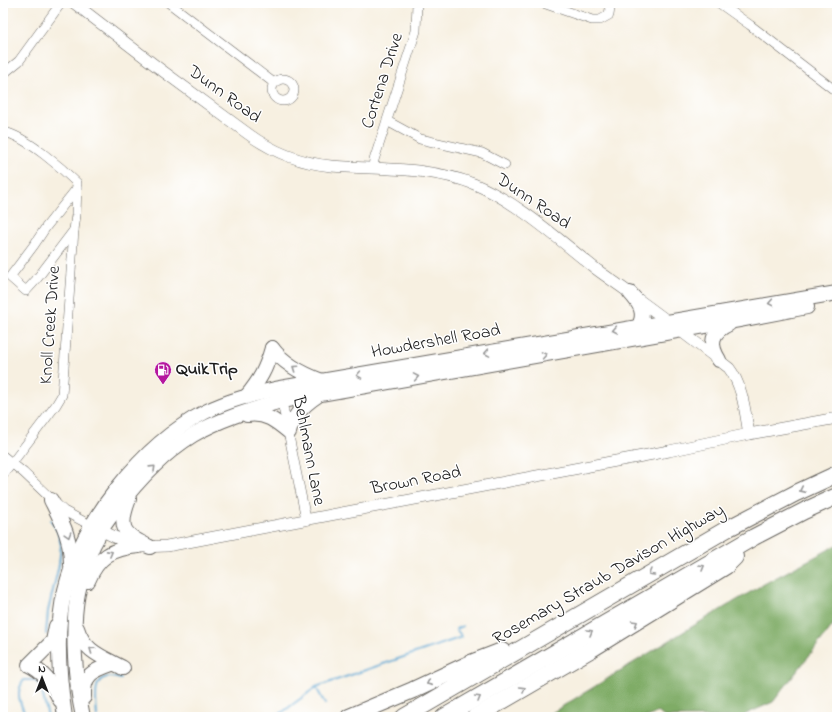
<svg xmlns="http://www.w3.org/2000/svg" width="840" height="720" viewBox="0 0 840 720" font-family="'Indie Flower',sans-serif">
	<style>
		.forest { fill: #7fac66; stroke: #4e6441 }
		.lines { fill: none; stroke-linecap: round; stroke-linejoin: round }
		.stream { stroke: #57a5d1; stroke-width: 2 }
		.minor-casing { stroke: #696661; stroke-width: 10 }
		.tertiary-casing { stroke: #696661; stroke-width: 12 }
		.primary-casing { stroke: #696661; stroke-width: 16 }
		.motorway-casing { stroke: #696661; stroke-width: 18 }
		.minor { stroke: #fff; stroke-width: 9 }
		.tertiary { stroke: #fff; stroke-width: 11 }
		.primary { stroke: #fff; stroke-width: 14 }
		.motorway { stroke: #fff; stroke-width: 16 }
		.oneway { stroke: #999 }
		.labels { text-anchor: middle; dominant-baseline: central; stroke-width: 3; stroke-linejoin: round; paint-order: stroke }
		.street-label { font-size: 18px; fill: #1c1c1c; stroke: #fff }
		.poi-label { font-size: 18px; font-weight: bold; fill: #1c1c1c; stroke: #fff; text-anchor: start }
	</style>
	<rect width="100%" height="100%" fill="#fff"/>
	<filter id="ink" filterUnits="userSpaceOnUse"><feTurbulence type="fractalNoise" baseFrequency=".025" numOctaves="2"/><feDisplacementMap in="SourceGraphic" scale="8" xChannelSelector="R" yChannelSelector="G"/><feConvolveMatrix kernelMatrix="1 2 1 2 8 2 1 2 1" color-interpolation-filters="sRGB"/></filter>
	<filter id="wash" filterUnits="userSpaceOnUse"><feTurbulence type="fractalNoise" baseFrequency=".012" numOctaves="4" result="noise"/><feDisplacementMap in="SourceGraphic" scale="16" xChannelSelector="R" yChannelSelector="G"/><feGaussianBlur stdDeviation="0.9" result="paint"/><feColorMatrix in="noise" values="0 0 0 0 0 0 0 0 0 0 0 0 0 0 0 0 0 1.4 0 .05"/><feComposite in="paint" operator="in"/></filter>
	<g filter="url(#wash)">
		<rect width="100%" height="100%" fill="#f7f0e1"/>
		<path class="forest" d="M 837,545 L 837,620 L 773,702 L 746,714 L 743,717 L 664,717 L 658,712 L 648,717 L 545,717 L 693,626 L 764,584 Z"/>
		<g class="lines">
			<g class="stream">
				<path d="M 46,634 L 48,611 L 59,565 L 61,545 L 58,532 L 51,520"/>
				<path d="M 316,687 L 325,704"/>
				<path d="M 26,717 C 21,704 14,693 24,680 L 35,680 L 41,687 L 48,717"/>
				<path d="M 97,717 C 96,696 90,669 121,679"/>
				<path d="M 276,717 L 316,687 L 462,637 L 456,629 L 463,626"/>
			</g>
		</g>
	</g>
	<g filter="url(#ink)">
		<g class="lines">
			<g class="minor-casing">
				<g id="minor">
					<path d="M 169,3 L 274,83"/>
					<path d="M 543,3 L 592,20 L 600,20 L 609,15 L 610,8 L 607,3"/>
					<path d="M 719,3 L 750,25 L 837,92"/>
					<path d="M 3,74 L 19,61 L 61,3"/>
					<circle cx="283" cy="90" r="11"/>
					<path d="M 387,121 L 420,139 L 482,153 L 505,165"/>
					<path d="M 3,137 L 8,133 C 29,140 61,167 77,183 L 76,215 L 74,230 L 62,395 L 56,405 L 3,475"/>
					<path d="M 373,167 L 374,160 L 416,31 L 417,3"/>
					<path d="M 74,230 L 36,280 L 26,291 L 10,277 L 34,245 L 46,227 L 77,188"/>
					<path d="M 281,397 L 306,519"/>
					<path d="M 3,456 L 24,473 L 64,511 L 92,526"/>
				</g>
			</g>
			<g class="tertiary-casing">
				<g id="tertiary">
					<path d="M 74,3 L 160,69 L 247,133 C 271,151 301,163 331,166 C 379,170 428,166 474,184 C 518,202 559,240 596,269 C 608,278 622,287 635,297 C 667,320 698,344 729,368 C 743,386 745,412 749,434"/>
					<path d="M 94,527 L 119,539 L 141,547 L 167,546 L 669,451 L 749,434 L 837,418"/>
				</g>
			</g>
			<g class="primary-casing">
				<g id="primary">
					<path d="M 630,293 C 639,303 647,313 638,327"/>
					<path d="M 272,348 C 284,364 303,374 322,381"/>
					<path d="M 719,360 C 709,344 711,332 729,324"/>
					<path d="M 246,397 C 260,380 266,369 272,348"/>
					<path d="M 247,415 C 265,412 276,421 289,432 C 293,416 303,405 317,396"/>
					<path d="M 129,499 C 118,528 122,534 150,547"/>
					<path d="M 51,500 C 63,524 71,538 71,565"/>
					<path d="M 88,581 C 98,557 112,548 139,546"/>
					<path d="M 56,626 L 53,641 L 29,665 C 44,672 53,685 60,700"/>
					<path d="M 77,628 C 84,652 103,657 123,668"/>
					<path d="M 84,697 C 83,675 92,671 112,664"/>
					<path d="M 65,717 C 59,678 55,629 65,590 C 82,521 142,445 205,412 C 229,400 255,394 280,388 L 837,293"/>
					<path d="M 83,717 C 75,680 71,630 78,593 C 82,572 90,549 101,531 C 104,525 109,519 113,513 C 135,484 162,454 193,435 C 220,419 251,410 281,401 L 739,320 L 807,307"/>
				</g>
			</g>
			<g class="motorway-casing">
				<g id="motorway">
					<path d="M 349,717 L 413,690 L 471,663 L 502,651"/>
					<path d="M 404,717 L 727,529 L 796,493 L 837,474"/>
					<path d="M 444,717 L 754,537 L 804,511 L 837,496"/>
					<path d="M 475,717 L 590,650 L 726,566 L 735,557"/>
				</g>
			</g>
			<use href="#minor" class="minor"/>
			<use href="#tertiary" class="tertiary"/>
			<use href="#primary" class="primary"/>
			<use href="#motorway" class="motorway"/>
		</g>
		<defs><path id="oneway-chevron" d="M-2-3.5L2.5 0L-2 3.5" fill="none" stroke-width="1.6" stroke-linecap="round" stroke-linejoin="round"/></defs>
		<g class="oneway">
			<use href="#oneway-chevron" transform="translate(771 303) rotate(170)"/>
			<use href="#oneway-chevron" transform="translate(615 330) rotate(170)"/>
			<use href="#oneway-chevron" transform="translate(487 353) rotate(170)"/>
			<use href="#oneway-chevron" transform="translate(544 355) rotate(-10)"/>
			<use href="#oneway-chevron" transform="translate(295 368) rotate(-146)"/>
			<use href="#oneway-chevron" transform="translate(359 375) rotate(170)"/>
			<use href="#oneway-chevron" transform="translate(416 377) rotate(-10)"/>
			<use href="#oneway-chevron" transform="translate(153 468) rotate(-44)"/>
			<use href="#oneway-chevron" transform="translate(802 490) rotate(155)"/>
			<use href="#oneway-chevron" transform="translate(68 535) rotate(73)"/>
			<use href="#oneway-chevron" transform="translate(110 553) rotate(-29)"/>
			<use href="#oneway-chevron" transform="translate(702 567) rotate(-30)"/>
			<use href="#oneway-chevron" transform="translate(651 573) rotate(150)"/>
			<use href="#oneway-chevron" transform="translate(635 623) rotate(-31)"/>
			<use href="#oneway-chevron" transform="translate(590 632) rotate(-30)"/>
			<use href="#oneway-chevron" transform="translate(92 650) rotate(-145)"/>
			<use href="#oneway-chevron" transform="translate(429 683) rotate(156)"/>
			<use href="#oneway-chevron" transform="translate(523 689) rotate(-30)"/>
			<use href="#oneway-chevron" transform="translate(478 698) rotate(-30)"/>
		</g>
	</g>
	<defs>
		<g id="fuel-pin" transform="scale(0.9)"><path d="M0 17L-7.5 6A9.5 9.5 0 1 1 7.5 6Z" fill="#b5179e" stroke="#fff"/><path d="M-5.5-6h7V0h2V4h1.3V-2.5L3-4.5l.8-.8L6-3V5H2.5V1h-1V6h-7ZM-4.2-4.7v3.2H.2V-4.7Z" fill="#fff"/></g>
	</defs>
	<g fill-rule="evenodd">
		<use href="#fuel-pin" x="163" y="370"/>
	</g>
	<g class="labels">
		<g class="street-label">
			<text transform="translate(383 81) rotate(-72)">Cortena Drive</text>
			<text transform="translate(224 95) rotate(36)">Dunn Road</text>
			<text transform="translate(533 202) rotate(34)">Dunn Road</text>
			<text transform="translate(51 325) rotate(-86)">Knoll Creek Drive</text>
			<text transform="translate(436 342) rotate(-10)">Howdershell Road</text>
			<text transform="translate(308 451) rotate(79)">Behlmann Lane</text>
			<text transform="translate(416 481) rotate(-11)">Brown Road</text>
			<text transform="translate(609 575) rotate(-30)">Rosemary Straub Davison Highway</text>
		</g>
		<g class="poi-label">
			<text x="176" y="370">QuikTrip</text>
		</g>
	</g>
	<rect width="840" height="720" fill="none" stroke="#fff" stroke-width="16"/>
	<g transform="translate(42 678)" stroke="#ffffff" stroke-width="3" paint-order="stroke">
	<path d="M0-3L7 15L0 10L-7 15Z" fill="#1c1c1c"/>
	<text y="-6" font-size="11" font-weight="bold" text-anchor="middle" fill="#1c1c1c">N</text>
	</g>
</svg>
